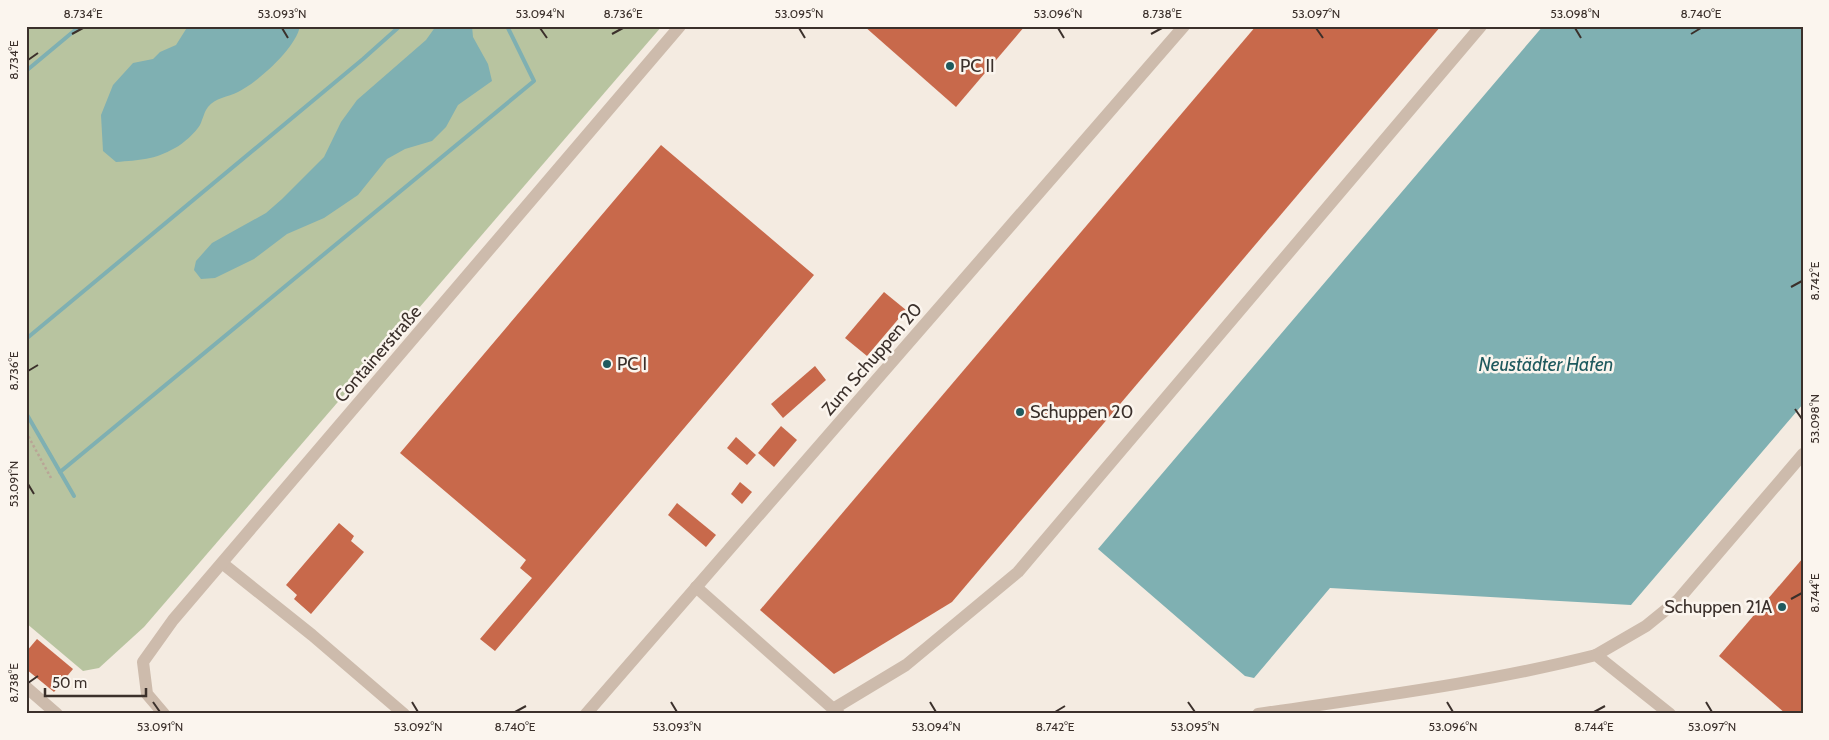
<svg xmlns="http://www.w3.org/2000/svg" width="1829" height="740" viewBox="0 0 1829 740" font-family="Cabin,sans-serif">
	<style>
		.green { fill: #b8c4a0 }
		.water { fill: #7fb0b2 }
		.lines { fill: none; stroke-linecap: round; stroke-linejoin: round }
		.stream { stroke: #7fb0b2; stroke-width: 4 }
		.building { fill: #c8694b }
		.path { stroke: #b9a596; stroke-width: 2.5; stroke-dasharray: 2.5 2.5; stroke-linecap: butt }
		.minor { stroke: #cdbbac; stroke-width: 12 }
		.ticks { fill: none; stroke: #3b302b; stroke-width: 2 }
		.poi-dot { fill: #1f5a5e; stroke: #fbf5ee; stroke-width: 2 }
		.labels { text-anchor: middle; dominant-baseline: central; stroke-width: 5; stroke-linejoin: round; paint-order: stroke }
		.poi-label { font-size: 18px; fill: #3b302b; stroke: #fbf5ee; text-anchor: start }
		.street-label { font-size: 18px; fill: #3b302b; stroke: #fbf5ee }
		.water-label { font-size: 19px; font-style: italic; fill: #1f5a5e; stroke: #fbf5ee }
		.neatline { fill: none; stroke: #3b302b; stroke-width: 2 }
		.ticks-label { font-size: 12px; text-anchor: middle; fill: #3b302b }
	</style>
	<rect width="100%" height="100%" fill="#f4ebe1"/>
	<path class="green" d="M 26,26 L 662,26 L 144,627 L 99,668 L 83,671 L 26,623 Z"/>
	<g class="water">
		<path d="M 188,26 L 300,26 C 296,48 258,82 238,92 C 228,97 215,98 208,107 C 204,112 203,119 200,125 C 196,132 183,144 175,148 C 154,160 140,160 116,162 L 103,151 L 101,115 L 113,85 L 133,63 L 153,59 L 160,52 L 176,45 Z"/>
		<path d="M 436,26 L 472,26 L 473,37 L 488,64 L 492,81 L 458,105 L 446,127 L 432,141 L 405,149 L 387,159 L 358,195 L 324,218 L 287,234 L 254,259 L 215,278 L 201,279 L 194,270 L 196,261 L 212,243 L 266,213 L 282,199 L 324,157 L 341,122 L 357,100 L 426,40 Z"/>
		<path d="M 1543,26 L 1803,26 L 1803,404 L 1631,605 L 1330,588 L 1254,678 L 1245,676 L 1098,549 Z"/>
	</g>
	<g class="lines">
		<g class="stream">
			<path d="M 26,71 L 80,26"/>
			<path d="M 26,339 L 363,59 L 400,26"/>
			<path d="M 26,413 L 74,496"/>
			<path d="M 60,472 L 534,81 L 507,26"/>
		</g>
	</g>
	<g class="building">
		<path d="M 864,26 L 1025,26 L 956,107 Z"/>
		<path d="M 1256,26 L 1441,26 L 952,602 L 834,674 L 760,610 Z"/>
		<path d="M 661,145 L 814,275 L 495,651 L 480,639 L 532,578 L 520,568 L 526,560 L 400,453 Z"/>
		<path d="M 884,292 L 906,310 L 867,356 L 845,338 Z"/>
		<path d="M 815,366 L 826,380 L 783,418 L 771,404 Z"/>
		<path d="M 781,426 L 797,440 L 774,467 L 758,453 Z"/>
		<path d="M 736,437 L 756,455 L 747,465 L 727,448 Z"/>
		<path d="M 740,482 L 752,492 L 742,504 L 731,494 Z"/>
		<path d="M 677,503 L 716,535 L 706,547 L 668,515 Z"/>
		<path d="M 339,523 L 354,536 L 351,541 L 364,552 L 311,614 L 294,599 L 297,595 L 286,585 Z"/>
		<path d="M 1803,558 L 1803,714 L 1786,714 L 1719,656 Z"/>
		<path d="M 37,639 L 73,669 L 54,692 L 26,669 L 26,652 Z"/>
	</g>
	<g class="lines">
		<path class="path" d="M 26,432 L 51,478"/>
		<g class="minor">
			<path d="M 222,563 L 312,635 L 404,714"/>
			<path d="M 696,587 L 839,714"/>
			<path d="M 1596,655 L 1646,626 L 1678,600 L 1803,454"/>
			<path d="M 26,687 L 57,714"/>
			<path d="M 833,709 L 906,665 L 1018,572 L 1481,26"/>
			<path d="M 164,714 L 147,694 L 143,662 L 173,620 L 680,26"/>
			<path d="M 586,714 L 1184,26"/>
			<path d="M 1258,714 C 1371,697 1485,683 1596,655 L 1670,714"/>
		</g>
	</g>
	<path class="ticks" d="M 282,28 L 288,38M 540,28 L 547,38M 799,28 L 805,38M 1058,28 L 1064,38M 1316,28 L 1323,38M 1575,28 L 1581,38M 72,34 L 83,28M 612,34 L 623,28M 1151,34 L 1162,28M 1691,34 L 1701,28M 28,60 L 38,53M 1791,287 L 1802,281M 28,371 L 38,365M 1795,409 L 1802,419M 28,484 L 34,494M 1791,599 L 1802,593M 28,683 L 38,676M 153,702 L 160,712M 412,702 L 418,712M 671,702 L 677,712M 930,702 L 936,712M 1188,702 L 1195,712M 1447,702 L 1453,712M 1706,702 L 1712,712M 515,712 L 526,706M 1055,712 L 1065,706M 1594,712 L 1605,706"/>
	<g class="poi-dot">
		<circle cx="950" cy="66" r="5"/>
		<circle cx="607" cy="364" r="5"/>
		<circle cx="1020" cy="412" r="5"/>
		<circle cx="1782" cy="607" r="5"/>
	</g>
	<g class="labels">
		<g class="poi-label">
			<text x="960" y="66">PC II</text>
			<text x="617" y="364">PC I</text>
			<text x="1030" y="412">Schuppen 20</text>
			<text x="1772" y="607" text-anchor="end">Schuppen 21A</text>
		</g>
		<g class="street-label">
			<text transform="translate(378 354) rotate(-49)">Containerstraße</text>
			<text transform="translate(872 359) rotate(-49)">Zum Schuppen 20</text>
		</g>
		<g class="water-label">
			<text x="1546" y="364">Neustädter Hafen</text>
		</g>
	</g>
	<rect width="1829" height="740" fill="none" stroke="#fbf5ee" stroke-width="55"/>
	<path d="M45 688v8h101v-8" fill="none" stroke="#3b302b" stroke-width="2.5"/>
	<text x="52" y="688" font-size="15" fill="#3b302b" stroke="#fbf5ee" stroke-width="4" paint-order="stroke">50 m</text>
	<rect x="28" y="28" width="1774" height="684" class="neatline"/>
	<g class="ticks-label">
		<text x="83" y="18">8.734°E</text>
		<text x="282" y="18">53.093°N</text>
		<text x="540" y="18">53.094°N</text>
		<text x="623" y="18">8.736°E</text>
		<text x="799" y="18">53.095°N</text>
		<text x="1058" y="18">53.096°N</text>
		<text x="1162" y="18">8.738°E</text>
		<text x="1316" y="18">53.097°N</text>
		<text x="1575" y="18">53.098°N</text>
		<text x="1701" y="18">8.740°E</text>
		<text transform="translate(14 60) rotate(-90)" y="4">8.734°E</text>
		<text transform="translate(1815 281) rotate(-90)" y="4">8.742°E</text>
		<text transform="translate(14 371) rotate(-90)" y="4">8.736°E</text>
		<text transform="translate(1815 419) rotate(-90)" y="4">53.098°N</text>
		<text transform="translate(14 484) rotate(-90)" y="4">53.091°N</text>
		<text transform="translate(1815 593) rotate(-90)" y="4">8.744°E</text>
		<text transform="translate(14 683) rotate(-90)" y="4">8.738°E</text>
		<text x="160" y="731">53.091°N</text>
		<text x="418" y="731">53.092°N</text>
		<text x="515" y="731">8.740°E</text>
		<text x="677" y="731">53.093°N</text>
		<text x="936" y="731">53.094°N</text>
		<text x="1055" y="731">8.742°E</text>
		<text x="1195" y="731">53.095°N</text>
		<text x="1453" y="731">53.096°N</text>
		<text x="1594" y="731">8.744°E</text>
		<text x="1712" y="731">53.097°N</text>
	</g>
</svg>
